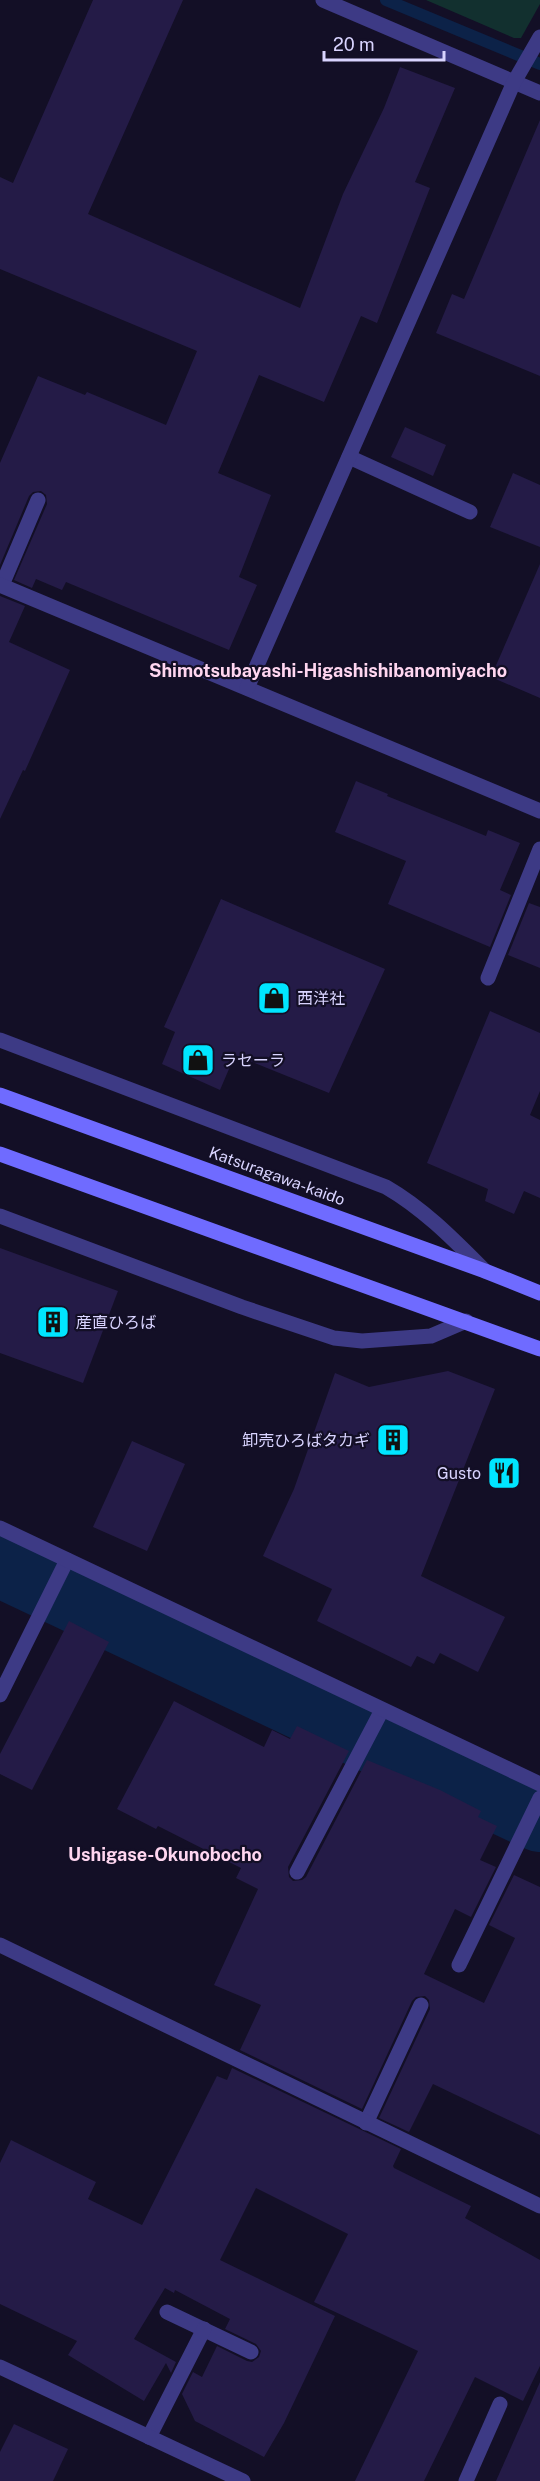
<svg xmlns="http://www.w3.org/2000/svg" width="540" height="2481" viewBox="0 0 540 2481" font-family="'Public Sans','Noto Sans JP',sans-serif">
	<style>
		.green { fill: #12302f }
		.lines { fill: none; stroke-linecap: round; stroke-linejoin: round }
		.stream { stroke: #0c2248; stroke-width: 12 }
		.river { stroke: #0c2248; stroke-width: 72 }
		.building { fill: #241b47 }
		.lane { stroke: #3d3a85; stroke-width: 15 }
		.street { stroke: #3d3a85; stroke-width: 15 }
		.secondary { stroke: #6f6bff; stroke-width: 15 }
		.labels { text-anchor: middle; dominant-baseline: central; stroke-width: 4.5; stroke-linejoin: round; paint-order: stroke }
		.poi-label { font-size: 16px; fill: #d9d4ff; stroke: #130f26; text-anchor: start }
		.street-label { font-size: 16px; fill: #d9d4ff; stroke: #130f26 }
		.neighbourhood-label { font-size: 18px; font-weight: bold; fill: #ffd6f0; stroke: #130f26 }
	</style>
	<rect width="100%" height="100%" fill="#130f26"/>
	<path class="green" d="M 426,0 L 540,0 L 540,4 L 521,38 L 514,38 Z"/>
	<g class="lines">
		<path class="stream" d="M 386,0 L 540,64"/>
		<path class="river" d="M 0,1561 L 540,1816"/>
	</g>
	<g class="building">
		<path d="M 93,0 L 183,0 L 88,214 L 300,308 L 343,194 L 384,108 L 400,67 L 455,88 L 415,182 L 430,188 L 377,323 L 361,316 L 324,402 L 259,375 L 218,473 L 271,495 L 239,577 L 257,585 L 229,650 L 66,582 L 62,590 L 36,579 L 32,588 L 14,580 L 47,504 L 46,495 L 41,491 L 33,492 L 29,496 L 0,565 L 0,463 L 38,376 L 85,395 L 87,392 L 166,425 L 197,351 L 0,269 L 0,177 L 13,183 Z"/>
		<path d="M 540,120 L 540,376 L 436,333 L 452,294 L 464,299 Z"/>
		<path d="M 405,427 L 446,445 L 433,476 L 391,457 Z"/>
		<path d="M 513,473 L 540,485 L 540,547 L 490,527 Z"/>
		<path d="M 540,564 L 540,698 L 491,677 Z"/>
		<path d="M 0,596 L 25,606 L 9,642 L 70,670 L 25,771 L 23,770 L 0,819 Z"/>
		<path d="M 356,781 L 388,794 L 387,796 L 486,836 L 488,830 L 520,843 L 500,890 L 511,895 L 490,947 L 388,904 L 406,861 L 335,832 Z"/>
		<path d="M 221,899 L 385,969 L 329,1093 L 235,1055 L 220,1090 L 162,1064 L 175,1032 L 164,1027 Z"/>
		<path d="M 529,903 L 540,907 L 540,968 L 508,955 Z"/>
		<path d="M 490,1011 L 540,1033 L 540,1091 L 530,1115 L 540,1120 L 540,1198 L 524,1191 L 514,1214 L 485,1201 L 488,1189 L 427,1163 Z"/>
		<path d="M 0,1248 L 118,1291 L 83,1383 L 0,1353 Z"/>
		<path d="M 448,1371 L 495,1389 L 421,1576 L 505,1617 L 478,1672 L 440,1653 L 434,1664 L 417,1656 L 411,1667 L 317,1621 L 332,1589 L 263,1556 L 294,1489 L 335,1373 L 369,1387 Z"/>
		<path d="M 132,1441 L 185,1464 L 147,1551 L 93,1527 Z"/>
		<path d="M 69,1621 L 109,1642 L 32,1790 L 0,1774 L 0,1754 Z"/>
		<path d="M 174,1701 L 264,1747 L 272,1730 L 290,1739 L 297,1726 L 349,1751 L 288,1867 L 289,1877 L 293,1881 L 302,1880 L 306,1877 L 367,1760 L 440,1790 L 481,1811 L 478,1817 L 497,1826 L 480,1860 L 496,1867 L 471,1917 L 455,1909 L 424,1974 L 484,2003 L 515,1938 L 489,1925 L 514,1875 L 540,1887 L 540,2135 L 433,2084 L 409,2132 L 379,2118 L 430,2009 L 429,2000 L 425,1996 L 416,1997 L 412,2001 L 362,2109 L 240,2050 L 261,2005 L 214,1985 L 258,1889 L 236,1878 L 241,1868 L 158,1826 L 156,1829 L 117,1809 Z"/>
		<path d="M 232,2068 L 401,2149 L 393,2166 L 394,2168 L 471,2206 L 465,2218 L 540,2260 L 540,2366 L 523,2401 L 475,2377 L 424,2481 L 355,2481 L 418,2351 L 314,2302 L 348,2234 L 256,2188 L 220,2260 L 335,2316 L 284,2423 L 264,2457 L 195,2421 L 182,2394 L 193,2372 L 202,2377 L 217,2346 L 247,2361 L 252,2362 L 259,2357 L 261,2351 L 256,2344 L 225,2329 L 230,2319 L 175,2290 L 174,2293 L 165,2288 L 134,2339 L 176,2362 L 171,2373 L 166,2363 L 144,2401 L 68,2355 L 77,2341 L 0,2304 L 0,2163 L 11,2140 L 96,2182 L 88,2199 L 142,2225 L 217,2076 L 227,2080 Z"/>
		<path d="M 540,2382 L 540,2481 L 496,2481 Z"/>
		<path d="M 14,2424 L 68,2449 L 53,2481 L 0,2481 L 0,2452 Z"/>
	</g>
	<g class="lines">
		<g class="lane">
			<path d="M 349,457 L 470,512"/>
			<path d="M 2,585 L 38,500"/>
			<path d="M 488,978 L 540,849"/>
			<path d="M 0,1695 L 67,1560"/>
			<path d="M 297,1872 L 382,1710"/>
			<path d="M 459,1965 L 540,1798"/>
			<path d="M 366,2123 L 421,2005"/>
			<path d="M 167,2312 L 251,2352"/>
			<path d="M 149,2437 L 204,2329"/>
			<path d="M 466,2481 L 500,2404"/>
		</g>
		<g class="street">
			<path d="M 323,0 L 540,93"/>
			<path d="M 0,585 L 540,811"/>
			<path d="M 247,688 L 514,82 L 540,37"/>
			<path d="M 0,1040 L 386,1187 C 424,1209 454,1240 485,1271"/>
			<path d="M 0,1216 L 242,1307 L 334,1338 L 362,1341 L 431,1336 L 466,1321"/>
			<path d="M 0,1528 L 540,1784"/>
			<path d="M 0,1945 L 540,2206"/>
			<path d="M 0,2367 L 243,2481"/>
		</g>
		<g class="secondary">
			<path d="M 0,1095 L 485,1271 L 540,1293"/>
			<path d="M 0,1154 L 540,1349"/>
		</g>
	</g>
	<defs>
		<g id="shop-square" transform="scale(1.725)"><rect x="-9" y="-9" width="18" height="18" rx="4" fill="#00e5ff" stroke="#130f26"/><path d="M-5-2.5h2.3a2.7 3.5 0 0 1 5.4 0H5L5.5 6h-11ZM-1.5-2.5h3a1.5 2.3 0 0 0-3 0Z" fill="#111"/></g>
		<g id="building-square" transform="scale(1.725)"><rect x="-9" y="-9" width="18" height="18" rx="4" fill="#00e5ff" stroke="#130f26"/><path d="M-4-6H4V6H1V3H-1V6H-4ZM-2.5-4.3h1.7v1.8h-1.7ZM.8-4.3h1.7v1.8H.8ZM-2.5-1h1.7V.8h-1.7ZM.8-1h1.7V.8H.8Z" fill="#111"/></g>
		<g id="restaurant-square" transform="scale(1.725)"><rect x="-9" y="-9" width="18" height="18" rx="4" fill="#00e5ff" stroke="#130f26"/><path d="M-5-6h1v4h1v-4h1v4h1v-4h1v5L-1.5 .5V6h-2V.5L-5-1ZM5-6V6H3V1.5H1.5Q1.5-4 5-6Z" fill="#111"/></g>
	</defs>
	<g fill-rule="evenodd">
		<use href="#shop-square" x="274" y="998"/>
		<use href="#shop-square" x="198" y="1060"/>
		<use href="#building-square" x="53" y="1322"/>
		<use href="#building-square" x="393" y="1440"/>
		<use href="#restaurant-square" x="504" y="1473"/>
	</g>
	<g class="labels">
		<g class="poi-label">
			<text x="297" y="998">西洋社</text>
			<text x="221" y="1060">ラセーラ</text>
			<text x="76" y="1322">産直ひろば</text>
			<text x="370" y="1440" text-anchor="end">卸売ひろばタカギ</text>
			<text x="481" y="1473" text-anchor="end">Gusto</text>
		</g>
		<g class="street-label">
			<text transform="translate(277 1176) rotate(20)">Katsuragawa-kaido</text>
		</g>
		<g class="neighbourhood-label">
			<text x="328" y="670">Shimotsubayashi-Higashishibanomiyacho</text>
			<text x="165" y="1854">Ushigase-Okunobocho</text>
		</g>
	</g>
	<path d="M324 51v9h120v-9" fill="none" stroke="#d9d4ff" stroke-width="3"/>
	<text x="333" y="51" font-size="18" fill="#d9d4ff" stroke="#130f26" stroke-width="4.5" paint-order="stroke">20 m</text>
</svg>
